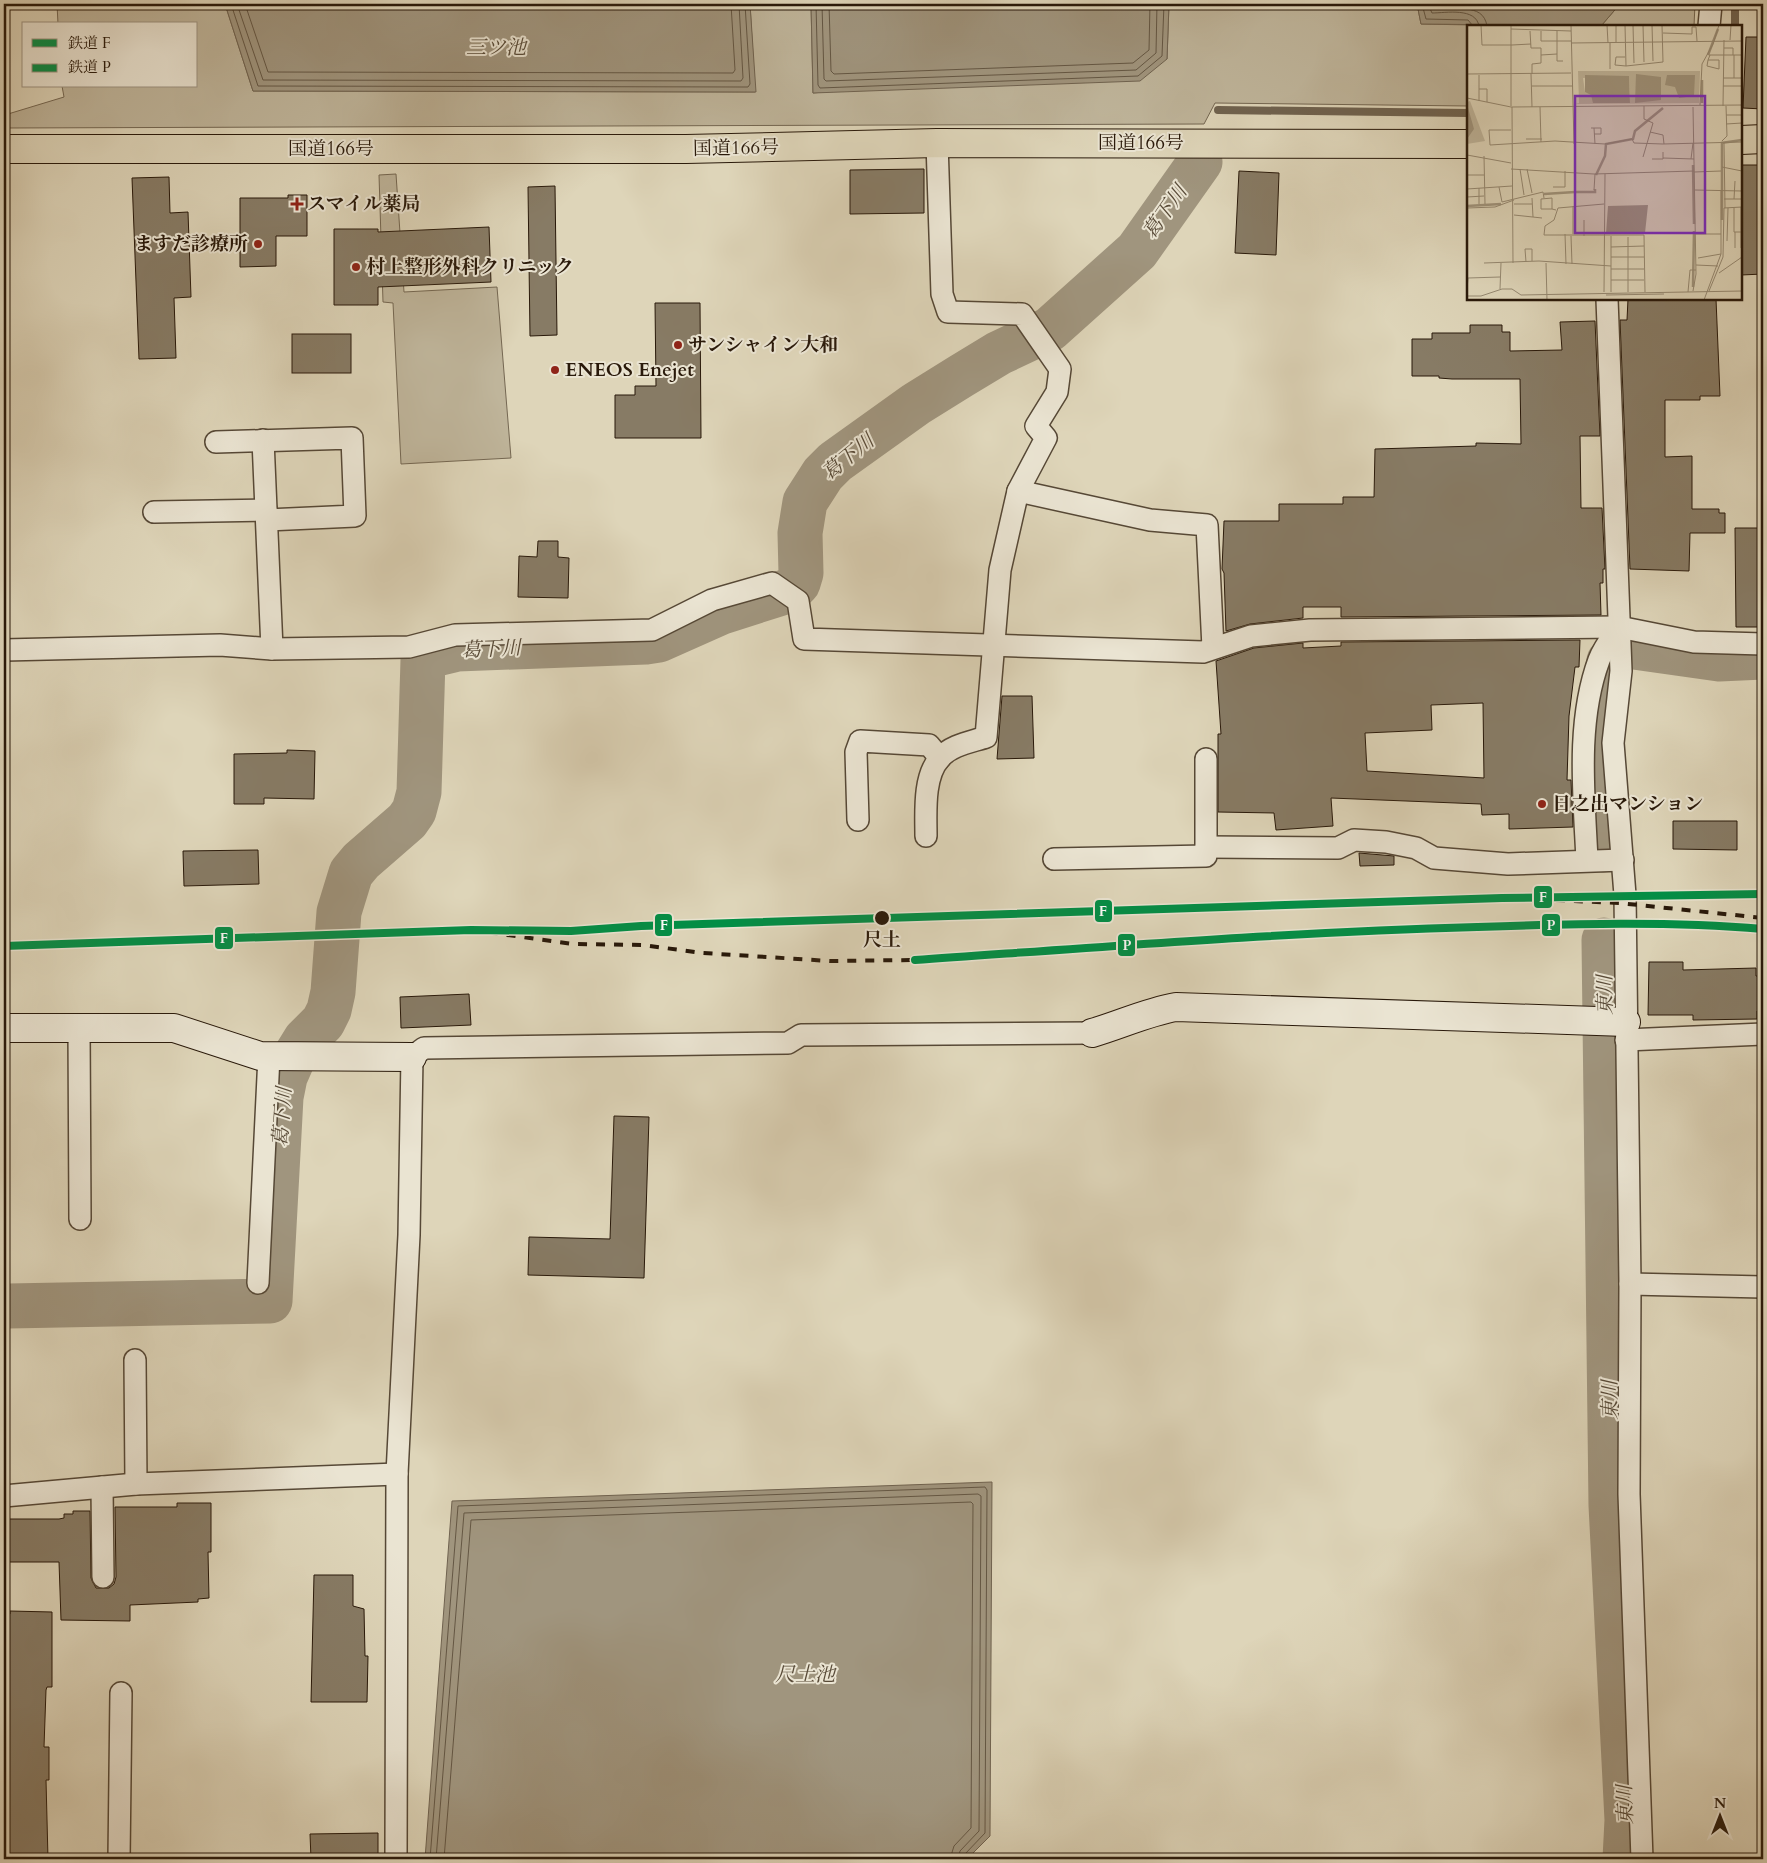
<svg xmlns="http://www.w3.org/2000/svg" width="1767" height="1863" viewBox="0 0 1767 1863" font-family="Cardo,'Noto Serif JP',serif">
	<style>
		.green { fill: #bfb59b; stroke: #746752 }
		.water { fill: #a0957e; stroke: #706350 }
		.lines { fill: none; stroke-linecap: round; stroke-linejoin: round }
		.shore { stroke: #645744; stroke-width: 1 }
		.stream { stroke: #706350; stroke-width: 8 }
		.river { stroke: #a0957e; stroke-width: 45 }
		.building { fill: #877b65; stroke: #29190a; fill-rule: evenodd }
		.street-casing { stroke: #564836; stroke-width: 24 }
		.secondary-casing { stroke: #29190a; stroke-width: 30 }
		.highway-casing { stroke: #29190a; stroke-width: 30 }
		.street { stroke: #eae4d2; stroke-width: 21 }
		.secondary { stroke: #eae4d2; stroke-width: 28 }
		.highway { stroke: #ded5b9; stroke-width: 28 }
		.rail { stroke: #29190a; stroke-width: 4; stroke-dasharray: 9 9; stroke-linecap: butt }
		.rail-1-casing { stroke: #eae4d2; stroke-width: 11 }
		.rail-2-casing { stroke: #eae4d2; stroke-width: 11 }
		.rail-1 { stroke: #028e46; stroke-width: 8 }
		.rail-2 { stroke: #028e46; stroke-width: 8 }
		.poi-dot { fill: #8f2418; stroke: #eae4d2; stroke-width: 2 }
		.stop-dot { fill: #29190a; stroke: #eae4d2; stroke-width: 2 }
		.labels { text-anchor: middle; dominant-baseline: central; stroke-width: 4; stroke-linejoin: round; paint-order: stroke }
		.street-label { font-size: 19px; fill: #29190a; stroke: #eae4d2 }
		.poi-label { font-size: 19px; font-weight: bold; fill: #29190a; stroke: #eae4d2; text-anchor: start }
		.stop-label { font-size: 19px; font-weight: bold; fill: #29190a; stroke: #eae4d2 }
		.water-label { font-size: 20px; font-style: italic; fill: #594b38; stroke: #eae4d2 }
		.inset-river { fill: none; stroke: #a0957e; stroke-width: 2.5 }
		.inset-road { fill: none; stroke: #968a73; stroke-width: 1 }
		.view { fill: #7b2cbf; fill-opacity: 0.15; stroke: #7b2cbf; stroke-width: 2.5 }
		.inset-edge { fill: none; stroke: #29190a; stroke-width: 2.5 }
		.line-badge { stroke: #eae4d2; stroke-width: 2 }
		.badge-label { font-size: 14px; text-anchor: middle; font-weight: bold; fill: #fff }
	</style>
	<rect width="100%" height="100%" fill="#ded5b9"/>
	<filter id="stains"><feTurbulence type="fractalNoise" baseFrequency=".004" numOctaves="4"/><feColorMatrix values="0 0 0 0 .2 0 0 0 0 .09 0 0 0 0 .02 0 0 0 .5 -.17"/></filter>
	<radialGradient id="worn" r=".72"><stop offset=".6" stop-color="#630" stop-opacity="0"/><stop offset="1" stop-color="#630" stop-opacity=".3"/></radialGradient>
	<g class="green">
		<path d="M 57,4 L 225,4 L 253,91 L 755,92 L 750,4 L 811,4 L 813,93 L 1167,59 L 1169,4 L 1417,4 L 1421,24 L 1523,26 L 1468,26 L 1468,106 L 1215,103 L 1204,124 L 6,128 L 8,114 L 64,97 L 62,86 L 196,86 L 196,24 L 58,24 Z"/>
		<path d="M 1620,4 L 1695,4 L 1694,26 L 1601,26 Z"/>
		<path d="M 396,174 L 404,292 L 497,287 L 511,458 L 401,464 L 393,303 L 383,302 L 379,175 Z"/>
	</g>
	<g class="water">
		<path d="M 225,4 L 750,4 L 756,92 L 253,91 Z"/>
		<path d="M 811,4 L 1169,4 L 1167,59 L 1140,81 L 813,93 Z"/>
		<path d="M 1417,4 L 1620,4 L 1601,26 L 1421,24 Z"/>
		<path d="M 992,1482 L 990,1836 L 967,1859 L 425,1859 L 452,1501 Z"/>
	</g>
	<g class="lines">
		<g class="shore">
			<path d="M 231,4 L 258,86 L 748,87 L 750,84 L 745,4"/>
			<path d="M 237,4 L 263,80 L 741,81 L 743,78 L 739,4"/>
			<path d="M 245,4 L 268,72 L 733,73 L 735,70 L 731,4"/>
			<path d="M 816,4 L 818,85 L 820,88 L 1138,76 L 1162,56 L 1164,4"/>
			<path d="M 822,4 L 824,79 L 826,81 L 1136,70 L 1156,53 L 1157,4"/>
			<path d="M 829,4 L 831,71 L 834,74 L 1133,63 L 1149,50 L 1150,4"/>
			<path d="M 1422,4 L 1426,19 L 1468,20 L 1473,26"/>
			<path d="M 1428,4 L 1432,13 C 1446,13 1476,7 1479,26"/>
			<path d="M 1436,4 C 1452,14 1483,0 1487,26"/>
			<path d="M 430,1859 L 458,1506 L 985,1487 L 987,1490 L 985,1833 L 965,1854 L 964,1859"/>
			<path d="M 436,1859 L 464,1513 L 978,1494 L 981,1496 L 979,1831 L 960,1851 L 958,1859"/>
			<path d="M 444,1859 L 471,1520 L 971,1502 L 973,1504 L 971,1828 L 954,1846 L 950,1859"/>
		</g>
		<g class="stream">
			<path d="M 1735,26 L 1735,4"/>
			<path d="M 1218,110 L 1468,113"/>
			<path d="M 4,1307 L 9,1306"/>
		</g>
		<g class="river">
			<path d="M 1634,647 L 1719,659 L 1763,657"/>
			<path d="M 1603,850 L 1598,713 L 1609,661"/>
			<path d="M 1604,940 L 1611,1505 L 1627,1820 L 1625,1859"/>
			<path d="M 9,1306 L 270,1301 L 281,1097 L 285,1077 L 292,1061 L 305,1040 L 323,1022 L 329,1010 L 333,992 L 339,912 L 351,873 L 361,861 L 407,821 L 414,811 L 419,792 L 423,660 L 436,654 L 457,649 L 646,642 L 659,640 L 722,612 L 791,590 L 798,583 L 801,573 L 800,533 L 805,502 L 823,474 L 835,462 L 916,404 L 961,376 L 999,353 L 1050,329 L 1137,251 L 1200,162"/>
		</g>
	</g>
	<g class="building">
		<path d="M 1746,37 L 1763,37 L 1763,109 L 1743,108 Z"/>
		<path d="M 1741,165 L 1763,165 L 1763,274 L 1741,275 Z"/>
		<path d="M 924,169 L 924,213 L 850,214 L 850,170 Z"/>
		<path d="M 1239,171 L 1279,173 L 1276,255 L 1235,253 Z"/>
		<path d="M 169,177 L 170,213 L 188,212 L 191,297 L 174,298 L 176,358 L 139,359 L 132,178 Z"/>
		<path d="M 555,186 L 557,335 L 530,336 L 528,187 Z"/>
		<path d="M 288,195 L 307,195 L 307,236 L 276,236 L 276,266 L 240,267 L 240,198 L 288,198 Z"/>
		<path d="M 489,227 L 491,282 L 378,287 L 378,305 L 334,305 L 334,229 L 378,229 L 378,232 Z"/>
		<path d="M 1628,299 L 1716,299 L 1720,396 L 1700,396 L 1700,400 L 1665,400 L 1665,457 L 1692,456 L 1692,509 L 1719,509 L 1719,513 L 1725,513 L 1725,533 L 1690,533 L 1689,571 L 1630,569 L 1620,320 L 1627,320 Z"/>
		<path d="M 655,303 L 700,303 L 701,438 L 615,438 L 615,395 L 635,395 L 635,386 L 656,386 Z"/>
		<path d="M 1595,321 L 1600,436 L 1580,436 L 1581,508 L 1602,508 L 1605,569 L 1603,569 L 1603,583 L 1600,583 L 1601,615 L 1341,617 L 1341,607 L 1303,607 L 1303,618 L 1250,624 L 1226,631 L 1224,573 L 1222,569 L 1224,521 L 1279,521 L 1279,504 L 1343,504 L 1343,497 L 1374,497 L 1375,449 L 1476,446 L 1476,443 L 1521,444 L 1520,379 L 1452,379 L 1439,378 L 1439,376 L 1412,376 L 1412,339 L 1432,339 L 1432,333 L 1470,333 L 1470,325 L 1502,325 L 1502,332 L 1510,332 L 1510,351 L 1562,350 L 1560,322 Z"/>
		<rect x="292" y="334" width="59" height="39"/>
		<path d="M 1735,528 L 1760,528 L 1760,530 L 1763,530 L 1763,610 L 1761,610 L 1761,627 L 1736,627 Z"/>
		<path d="M 538,541 L 558,541 L 558,557 L 569,558 L 568,598 L 518,597 L 519,556 L 537,557 Z"/>
		<path d="M 1580,640 L 1579,667 L 1575,667 L 1569,716 L 1567,780 L 1571,780 L 1573,827 L 1509,829 L 1509,814 L 1482,815 L 1481,804 L 1331,798 L 1333,826 L 1276,830 L 1274,813 L 1218,812 L 1218,734 L 1221,734 L 1216,661 L 1254,648 L 1303,643 L 1303,648 L 1341,646 L 1341,642 ZM 1483,703 L 1484,778 L 1367,771 L 1365,733 L 1432,730 L 1431,705 Z"/>
		<path d="M 1002,696 L 1032,696 L 1034,758 L 997,759 Z"/>
		<path d="M 287,750 L 315,751 L 314,799 L 264,798 L 264,804 L 234,804 L 234,754 L 287,753 Z"/>
		<path d="M 1673,821 L 1737,821 L 1737,850 L 1673,849 Z"/>
		<path d="M 258,850 L 259,884 L 184,886 L 183,851 Z"/>
		<path d="M 1359,853 L 1394,856 L 1394,865 L 1360,866 Z"/>
		<path d="M 1649,962 L 1683,962 L 1683,970 L 1756,968 L 1756,976 L 1763,976 L 1763,1011 L 1757,1011 L 1757,1019 L 1693,1020 L 1693,1015 L 1648,1015 Z"/>
		<path d="M 469,994 L 471,1025 L 401,1028 L 400,997 Z"/>
		<path d="M 614,1116 L 649,1117 L 644,1278 L 528,1275 L 529,1237 L 610,1239 Z"/>
		<path d="M 177,1503 L 211,1503 L 211,1552 L 208,1552 L 209,1598 L 198,1599 L 198,1602 L 130,1605 L 130,1621 L 61,1620 L 59,1562 L 4,1562 L 4,1519 L 59,1519 L 64,1518 L 64,1514 L 73,1514 L 73,1511 L 90,1511 L 91,1578 L 96,1588 L 109,1588 L 114,1584 L 116,1577 L 115,1507 L 177,1507 Z"/>
		<path d="M 314,1575 L 353,1575 L 353,1606 L 364,1609 L 365,1656 L 368,1656 L 367,1702 L 311,1702 Z"/>
		<path d="M 10,1611 L 52,1612 L 52,1687 L 47,1687 L 46,1690 L 44,1747 L 49,1747 L 49,1780 L 46,1780 L 48,1859 L 4,1859 L 5,1614 L 10,1614 Z"/>
		<path d="M 378,1833 L 378,1859 L 311,1859 L 310,1834 Z"/>
	</g>
	<g class="lines">
		<g class="street-casing">
			<g id="street">
				<path d="M 1709,26 L 1711,4"/>
				<path d="M 1607,299 L 1621,671 L 1613,743 L 1625,895 L 1630,1284 L 1629,1494 L 1642,1859"/>
				<path d="M 263,440 L 272,649"/>
				<path d="M 216,442 L 352,438 L 355,516 L 267,520"/>
				<path d="M 1018,491 L 1150,520 L 1207,525 L 1213,648"/>
				<path d="M 154,512 L 266,510"/>
				<path d="M 4,650 L 220,645 L 272,649 L 409,647 L 455,635 L 652,630 L 712,600 L 772,583 L 798,601 L 804,639 L 1203,652 L 1251,636 L 1310,630 L 1619,627 L 1694,642 L 1763,644"/>
				<path d="M 858,820 L 856,752 L 860,741 L 929,745 L 940,758"/>
				<path d="M 926,836 C 926,813 923,776 940,758 C 951,745 971,742 986,737 L 1000,570 L 1018,491 L 1046,438 L 1036,426 L 1057,392 L 1060,369 L 1022,314 L 948,312 L 942,294 L 937,143"/>
				<path d="M 1206,847 L 1338,848 L 1354,840 L 1386,842 L 1416,848 L 1434,858 L 1508,864 L 1623,860"/>
				<path d="M 1054,859 L 1206,856 L 1206,759"/>
				<path d="M 1587,860 C 1584,795 1576,722 1599,660 C 1603,649 1612,637 1619,627"/>
				<path d="M 79,1028 L 80,1219"/>
				<path d="M 1626,1040 L 1763,1034"/>
				<path d="M 258,1283 L 269,1056"/>
				<path d="M 1630,1284 L 1763,1287"/>
				<path d="M 135,1360 L 136,1484"/>
				<path d="M 102,1487 L 103,1577"/>
				<path d="M 4,1496 L 136,1484 L 397,1474"/>
				<path d="M 119,1859 L 121,1693"/>
				<path d="M 396,1859 L 397,1474 L 409,1235 L 412,1057 L 424,1048 L 788,1043 L 801,1035 L 1092,1033"/>
			</g>
		</g>
		<g class="secondary-casing">
			<g id="secondary">
				<path d="M 4,1028 L 174,1028 L 260,1056 L 412,1057"/>
				<path d="M 1092,1033 C 1120,1025 1147,1012 1176,1007 L 1626,1022"/>
			</g>
		</g>
		<g class="highway-casing">
			<g id="highway">
				<path d="M 1741,140 L 1763,139"/>
				<path d="M 4,149 L 686,149 L 937,143 L 1468,144"/>
			</g>
		</g>
		<use href="#street" class="street"/>
		<use href="#secondary" class="secondary"/>
		<use href="#highway" class="highway"/>
		<g class="rail">
			<path d="M 1502,898 L 1619,903 L 1763,918"/>
			<path d="M 471,930 L 573,944 L 642,945 L 703,953 L 830,961 L 915,960"/>
		</g>
		<g class="rail-1-casing">
			<path id="rail-1" d="M 4,946 L 471,930 L 571,931 L 641,926 L 1502,898 L 1763,894"/>
		</g>
		<g class="rail-2-casing">
			<path id="rail-2" d="M 915,960 C 1102,947 1290,932 1477,927 C 1573,924 1668,921 1763,929"/>
		</g>
		<use href="#rail-1" class="rail-1"/>
		<use href="#rail-2" class="rail-2"/>
	</g>
	<g class="poi-dot">
		<path d="M294.5 196.5h5v5h5v5h-5v5h-5v-5h-5v-5h5z"/>
		<circle cx="258" cy="244" r="5"/>
		<circle cx="356" cy="267" r="5"/>
		<circle cx="678" cy="345" r="5"/>
		<circle cx="555" cy="370" r="5"/>
		<circle cx="1542" cy="804" r="5"/>
	</g>
	<circle class="stop-dot" cx="882" cy="918" r="8"/>
	<g class="labels">
		<g class="street-label">
			<text x="1141" y="143">国道166号</text>
			<text transform="translate(736 148) rotate(-1)">国道166号</text>
			<text x="331" y="149">国道166号</text>
		</g>
		<g class="poi-label">
			<text x="307" y="204">スマイル薬局</text>
			<text x="248" y="244" text-anchor="end">ますだ診療所</text>
			<text x="366" y="267">村上整形外科クリニック</text>
			<text x="688" y="345">サンシャイン大和</text>
			<text x="565" y="370">ENEOS Enejet</text>
			<text x="1552" y="804">日之出マンション</text>
		</g>
		<g class="stop-label">
			<text x="882" y="940">尺土</text>
		</g>
		<g class="water-label">
			<text x="496" y="47">三ツ池</text>
			<text transform="translate(1165 212) rotate(-55)">葛下川</text>
			<text transform="translate(848 457) rotate(-39)">葛下川</text>
			<text transform="translate(491 649) rotate(-3)">葛下川</text>
			<text transform="translate(1605 995) rotate(-91)">東川</text>
			<text transform="translate(282 1117) rotate(-86)">葛下川</text>
			<text transform="translate(1610 1400) rotate(-91)">東川</text>
			<text x="805" y="1674">尺土池</text>
			<text transform="translate(1625 1805) rotate(-92)">東川</text>
		</g>
	</g>
	<g transform="translate(1467 25)">
		<rect width="275" height="275" fill="#ded5b9"/>
		<path d="M 111,46 L 233,46 L 232,78 L 108,79 L 112,78 ZM 162,51 L 163,78 L 118,67 L 116,53 ZM 3,76 L 18,116 L 0,119 L 0,77 Z" fill="#bfb59b" fill-rule="evenodd"/>
		<path d="M 169,49 L 194,52 L 194,75 L 168,78 ZM 118,50 L 162,51 L 163,78 L 126,78 L 124,70 L 118,67 ZM 200,50 L 228,50 L 227,71 L 212,73 L 208,62 L 198,60 ZM 0,79 L 7,104 L 0,114 ZM 181,180 L 178,208 L 139,209 L 141,181 Z" fill="#a0957e"/>
		<path class="inset-river" d="M 241,30 L 251,4M 235,78 L 235,55M 254,118 L 275,115M 226,140 L 227,199M 129,150 L 138,131 L 139,119 L 166,114 L 168,106 L 196,83M 108,167 L 128,167 L 128,164M 77,169 L 108,167M 0,181 L 34,179M 255,195 L 255,118M 226,262 L 227,206"/>
		<path class="inset-road" d="M 14,0 L 15,20 L 45,20M 44,0 L 44,81M 104,0 L 107,119M 140,0 L 141,18M 149,0 L 149,17M 158,0 L 159,41 L 196,37 L 195,0M 166,0 L 167,38M 176,0 L 177,37M 185,0 L 186,36M 44,4 L 104,6M 63,6 L 64,23 L 74,23 L 74,38 L 65,39 L 65,49M 74,6 L 74,16 L 104,16M 90,6 L 90,36 L 96,36M 196,8 L 225,9 L 225,2 L 229,2 L 230,16M 263,15 L 264,0M 104,18 L 275,16M 143,18 L 143,44M 45,20 L 64,19M 257,23 L 266,23 L 266,30M 74,30 L 90,29M 242,30 L 275,30M 158,32 L 149,32 L 148,40 L 159,41M 241,35 L 252,35 L 252,44 L 240,41 L 241,35 L 243,30M 0,49 L 104,48M 64,49 L 65,82M 12,50 L 12,76M 256,53 L 275,53M 267,53 L 267,30M 65,61 L 106,61M 256,61 L 275,61M 12,64 L 20,64 L 20,77M 0,73 L 44,82 L 275,80M 233,80 L 235,39 L 246,19 L 252,0M 256,81 L 257,15M 45,82 L 46,238M 73,82 L 74,117M 226,82 L 229,249 L 226,266M 259,90 L 275,90M 259,99 L 275,98M 124,103 L 134,103 L 134,109 L 127,109M 127,103 L 128,119M 44,105 L 22,105 L 23,120 L 88,116 L 138,119 L 165,114 L 167,118 L 196,119 L 275,117M 183,107 L 196,110 L 197,119M 59,114 L 75,114M 255,116 L 260,111 L 259,81M 257,118 L 258,183M 0,130 L 44,138M 17,131 L 18,179M 176,132 L 186,98 L 177,94 L 177,81M 196,133 L 227,134M 185,134 L 196,134 L 196,127M 224,134 L 226,118M 255,142 L 275,146M 44,144 L 127,149 L 227,146M 53,144 L 57,170M 60,144 L 65,168M 227,147 L 254,146M 0,150 L 17,150M 32,162 L 35,177 L 76,167 L 77,173M 86,162 L 98,162 L 98,146M 12,163 L 12,179M 0,164 L 45,161M 127,165 L 128,149M 228,165 L 275,166M 0,172 L 17,171M 65,173 L 66,192M 257,174 L 275,174M 267,174 L 268,156M 47,179 L 65,179M 137,179 L 91,183 L 87,195 L 78,201 L 77,210 L 177,210 L 178,267M 274,182 L 274,223M 0,183 L 28,182 L 47,175M 267,183 L 267,207 L 274,207M 85,184 L 85,173 L 74,174 L 74,184 L 85,184 L 89,185M 47,190 L 75,193M 268,207 L 268,223M 98,209 L 99,239M 106,209 L 106,181M 228,209 L 254,209M 104,211 L 105,239M 117,211 L 117,195M 144,211 L 144,267M 161,212 L 161,267M 260,216 L 261,183M 144,222 L 177,221M 144,232 L 177,232M 231,233 L 254,229M 59,237 L 58,224 L 65,224 L 65,236M 17,238 L 72,236 L 144,241M 79,238 L 80,275M 229,240 L 251,241M 144,244 L 177,244M 252,248 L 275,232M 144,255 L 177,255M 33,264 L 34,238M 0,265 L 1,253 L 33,252M 242,266 L 256,232 L 257,183 L 275,182M 137,267 L 138,149M 221,267 L 223,245 L 229,245M 139,270 L 197,269M 0,271 L 14,271 L 35,264 L 45,264 L 54,270 L 275,266M 237,275 L 254,229 L 254,166"/>
		<path class="view" d="M 108,71 L 238,71 L 238,208 L 108,208 Z"/>
		<rect width="275" height="275" class="inset-edge"/>
	</g>
	<g class="line-badge">
		<rect x="1533" y="885" width="20" height="24" rx="5" fill="#028e46"/>
		<rect x="1094" y="899" width="19" height="24" rx="5" fill="#028e46"/>
		<rect x="1541" y="913" width="20" height="24" rx="5" fill="#028e46"/>
		<rect x="654" y="913" width="19" height="24" rx="5" fill="#028e46"/>
		<rect x="214" y="926" width="20" height="24" rx="5" fill="#028e46"/>
		<rect x="1117" y="933" width="19" height="24" rx="5" fill="#028e46"/>
	</g>
	<g class="badge-label">
		<text x="1543" y="902">F</text>
		<text x="1103" y="916">F</text>
		<text x="1551" y="930">P</text>
		<text x="664" y="930">F</text>
		<text x="224" y="943">F</text>
		<text x="1127" y="950">P</text>
	</g>
	<rect width="1767" height="1863" fill="none" stroke="#ded5b9" stroke-width="20"/>
	<rect x="5" y="5" width="1757" height="1853" fill="none" stroke="#29190a" stroke-width="2.5"/>
	<rect x="10" y="10" width="1747" height="1843" fill="none" stroke="#29190a"/>
	<rect x="22" y="22" width="175" height="65" fill="#eae4d2" stroke="#9d9382"/>
	<rect x="32" y="39" width="25" height="8" fill="#028e46" stroke="#9d9382"/>
	<text x="68" y="48" font-size="15" fill="#29190a">鉄道 F</text>
	<rect x="32" y="64" width="25" height="8" fill="#028e46" stroke="#9d9382"/>
	<text x="68" y="72" font-size="15" fill="#29190a">鉄道 P</text>
	<g transform="translate(1720 1816)" stroke="#eae4d2" stroke-width="4" paint-order="stroke">
	<path d="M0-4L9 19L0 12L-9 19Z" fill="#29190a"/>
	<text y="-8" font-size="14" font-weight="bold" text-anchor="middle" fill="#29190a">N</text>
	</g>
	<rect width="100%" height="100%" filter="url(#stains)"/>
	<rect width="100%" height="100%" fill="url(#worn)"/>
</svg>
